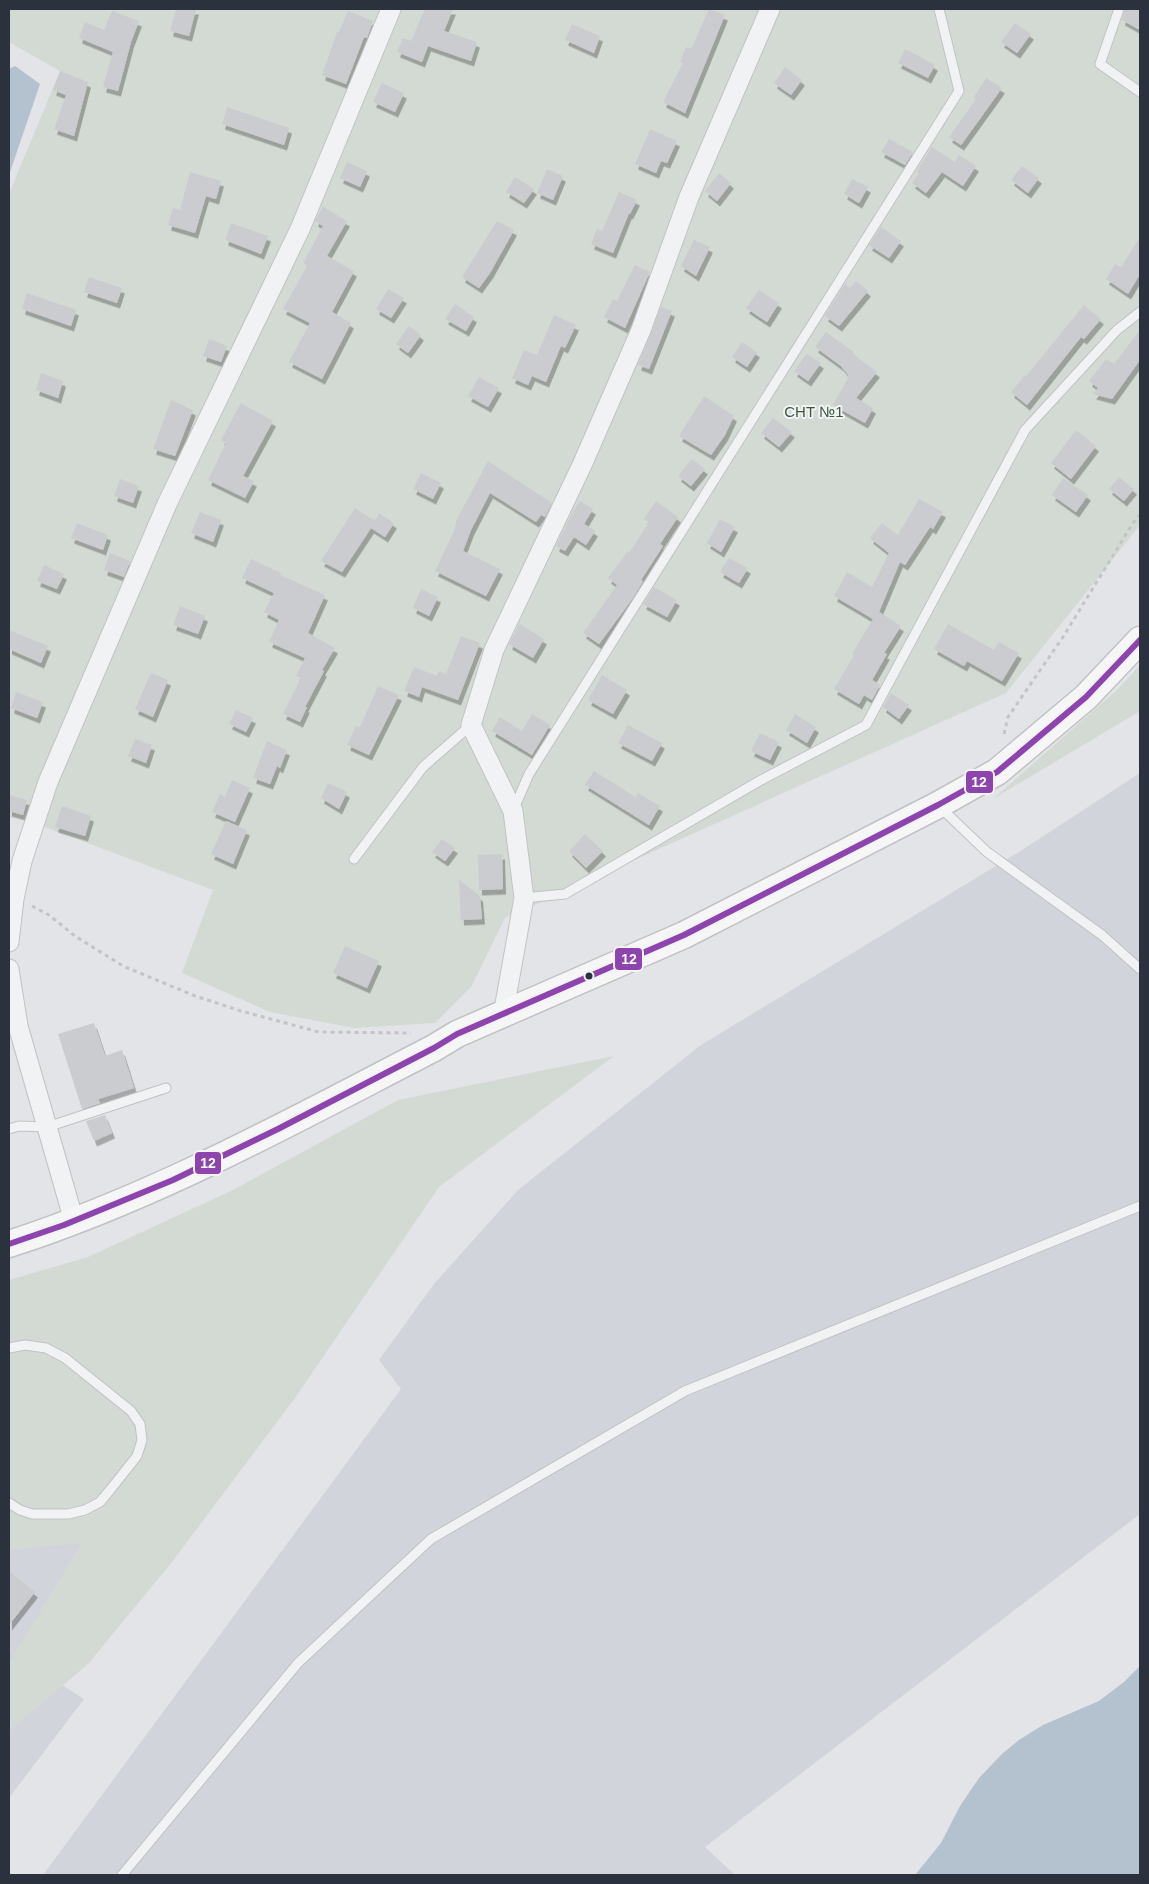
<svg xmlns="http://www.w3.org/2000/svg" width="1149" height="1884" viewBox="0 0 1149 1884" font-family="Helvetica,sans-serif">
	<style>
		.built { fill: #d1d4da }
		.green { fill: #d3dad3 }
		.water { fill: #b4c1ce }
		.building { fill: #cbcccf; filter: url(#shadow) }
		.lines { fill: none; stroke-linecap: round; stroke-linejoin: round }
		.lane-casing { stroke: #c1c2c5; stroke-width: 11 }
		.street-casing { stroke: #c1c2c5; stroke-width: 21 }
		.secondary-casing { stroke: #c1c2c5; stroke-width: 29 }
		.path { stroke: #c2c5c7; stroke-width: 3; stroke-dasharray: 4 4; stroke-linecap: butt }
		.lane { stroke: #f1f2f4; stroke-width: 9 }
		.street { stroke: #f1f2f4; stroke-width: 19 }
		.secondary { stroke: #f6f6f6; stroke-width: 26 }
		.bus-1-casing { stroke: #f1f3f6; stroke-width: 10 }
		.bus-1 { stroke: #8e44ad; stroke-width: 6 }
		.bus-dot { fill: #2b323e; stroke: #f1f3f6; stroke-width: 2 }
		.labels { text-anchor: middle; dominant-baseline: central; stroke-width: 4; stroke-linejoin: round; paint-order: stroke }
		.park-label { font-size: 15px; fill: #40583a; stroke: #f1f3f6 }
		.line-badge { stroke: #f1f3f6; stroke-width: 2 }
		.badge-label { font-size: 14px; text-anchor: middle; font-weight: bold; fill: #fff }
	</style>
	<defs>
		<filter id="shadow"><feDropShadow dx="3" dy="5.5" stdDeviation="0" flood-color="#0004"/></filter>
	</defs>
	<rect width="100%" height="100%" fill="#e2e4e7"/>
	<g class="built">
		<path d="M 1140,773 L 1140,1514 L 705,1847 L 735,1875 L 43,1875 L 401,1389 L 379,1360 L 434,1284 L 518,1190 L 701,1045 L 1019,852 Z"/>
		<path d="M 9,1408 L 143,1520 L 62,1685 L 84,1699 L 9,1798 Z"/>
	</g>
	<g class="green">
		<path d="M 9,9 L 1140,9 L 1140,525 L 1006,693 L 505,918 L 471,987 L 435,1023 L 354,1028 L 270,1012 L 182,973 L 213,890 L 34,823 L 9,817 L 9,194 L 60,71 L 9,42 Z"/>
		<path d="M 1140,665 L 1140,711 L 993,799 L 1118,689 Z"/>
		<path d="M 614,1056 L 439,1187 L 295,1398 L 172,1562 L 88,1664 L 9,1731 L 9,1663 L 82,1543 L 9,1550 L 9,1280 L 88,1257 L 233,1190 L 398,1100 Z"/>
	</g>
	<g class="water">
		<path d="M 15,66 L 40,84 L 9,175 L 9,69 Z"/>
		<path d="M 1140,1666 L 1140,1875 L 915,1875 L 941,1843 L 960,1806 L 979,1778 L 1002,1754 L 1019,1740 L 1043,1725 L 1099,1701 L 1124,1682 Z"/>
	</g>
	<g class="building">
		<path d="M 176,9 L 196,9 L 189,36 L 170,31 Z"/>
		<path d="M 425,9 L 453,9 L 444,31 L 477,42 L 471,61 L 428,46 L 422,62 L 397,52 L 403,38 L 411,41 Z"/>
		<path d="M 709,9 L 725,15 L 685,113 L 663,102 L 683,63 L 680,62 L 686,47 L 691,49 Z"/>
		<path d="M 1125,9 L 1140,9 L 1140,30 L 1122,20 Z"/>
		<path d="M 112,11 L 139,21 L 131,42 L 118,91 L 103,87 L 113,52 L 79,38 L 85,22 L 104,30 Z"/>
		<path d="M 348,11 L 373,21 L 367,38 L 364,37 L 346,84 L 322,75 L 337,32 L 339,32 Z"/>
		<path d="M 1015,23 L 1031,34 L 1017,53 L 1001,42 Z"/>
		<path d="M 572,24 L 600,36 L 594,53 L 565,40 Z"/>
		<path d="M 905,49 L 935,65 L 928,78 L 898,63 Z"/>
		<path d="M 785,67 L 802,80 L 791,95 L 774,83 Z"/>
		<path d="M 60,71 L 88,82 L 74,136 L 54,129 L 66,95 L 53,90 Z"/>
		<path d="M 986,78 L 1002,88 L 961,145 L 949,137 L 976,99 L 974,97 Z"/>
		<path d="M 382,83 L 404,93 L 395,112 L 373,102 Z"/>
		<path d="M 227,107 L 289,128 L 284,145 L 222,124 Z"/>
		<path d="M 650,129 L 677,141 L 667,163 L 661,161 L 656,173 L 635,164 Z"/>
		<path d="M 889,139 L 913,152 L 905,165 L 881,152 Z"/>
		<path d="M 932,147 L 955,162 L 959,155 L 976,166 L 963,186 L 942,172 L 926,193 L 912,183 L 919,173 L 916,172 Z"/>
		<path d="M 347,162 L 367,171 L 360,187 L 340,178 Z"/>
		<path d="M 1022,166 L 1039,178 L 1028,193 L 1011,180 Z"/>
		<path d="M 547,169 L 563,176 L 553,200 L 537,193 Z"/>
		<path d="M 190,172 L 221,181 L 216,199 L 206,196 L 195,233 L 168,225 L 173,208 L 180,210 Z"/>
		<path d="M 719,173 L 731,183 L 717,201 L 705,191 Z"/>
		<path d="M 515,177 L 534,189 L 524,203 L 506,192 Z"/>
		<path d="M 852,179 L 868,187 L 859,203 L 844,194 Z"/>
		<path d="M 619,192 L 637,200 L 630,214 L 629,213 L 613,253 L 591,244 L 597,229 L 602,231 Z"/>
		<path d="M 323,207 L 347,221 L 327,256 L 354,271 L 332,312 L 351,323 L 322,379 L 289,362 L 310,323 L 283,309 L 307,266 L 303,263 L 323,226 L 315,221 Z"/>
		<path d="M 497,221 L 514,230 L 490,273 L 479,288 L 462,277 Z"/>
		<path d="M 231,223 L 268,236 L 261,254 L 225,240 Z"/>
		<path d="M 881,227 L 901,241 L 889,258 L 869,245 Z"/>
		<path d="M 1140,237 L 1140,274 L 1128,294 L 1106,279 L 1115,264 L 1121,267 Z"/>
		<path d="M 694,240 L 710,247 L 696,276 L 681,266 Z"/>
		<path d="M 635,265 L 650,272 L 625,328 L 604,317 L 613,299 L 617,301 Z"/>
		<path d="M 89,277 L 122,288 L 117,303 L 84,292 Z"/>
		<path d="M 856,281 L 868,291 L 839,326 L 825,316 L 845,284 L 850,288 Z"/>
		<path d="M 388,289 L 404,298 L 391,318 L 376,309 Z"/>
		<path d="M 759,290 L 779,303 L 767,322 L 746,308 Z"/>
		<path d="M 27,293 L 76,310 L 71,326 L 22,309 Z"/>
		<path d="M 455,304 L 474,317 L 466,331 L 445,319 Z"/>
		<path d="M 1084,305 L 1101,319 L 1084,339 L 1081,337 L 1027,405 L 1011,392 L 1025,375 L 1026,376 Z"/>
		<path d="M 661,307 L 672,311 L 649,369 L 638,365 Z"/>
		<path d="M 554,315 L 576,325 L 565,348 L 561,346 L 546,382 L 532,376 L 528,385 L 512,378 L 524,350 L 537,355 Z"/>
		<path d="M 409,326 L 421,335 L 408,353 L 396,344 Z"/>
		<path d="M 1140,330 L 1140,360 L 1112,399 L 1093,394 L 1098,388 L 1089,381 L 1106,359 L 1114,364 Z"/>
		<path d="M 826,332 L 854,352 L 853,354 L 877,372 L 856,398 L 873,408 L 865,423 L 833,405 L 849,376 L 841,366 L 815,347 Z"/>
		<path d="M 209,339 L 227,346 L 221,362 L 203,356 Z"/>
		<path d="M 742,342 L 757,352 L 747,367 L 732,357 Z"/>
		<path d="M 807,354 L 821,363 L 808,381 L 794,371 Z"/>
		<path d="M 41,373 L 63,381 L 58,398 L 36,390 Z"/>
		<path d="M 479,377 L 499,388 L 488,407 L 468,396 Z"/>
		<path d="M 704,396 L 734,416 L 725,435 L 711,455 L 679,436 Z"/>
		<path d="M 171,400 L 193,410 L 175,456 L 153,449 Z"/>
		<path d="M 241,403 L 273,421 L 243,476 L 254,481 L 245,498 L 208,480 L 226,443 L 221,440 Z"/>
		<path d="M 773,418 L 792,432 L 779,447 L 761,433 Z"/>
		<path d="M 1076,430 L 1096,446 L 1071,479 L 1051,463 Z"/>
		<path d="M 692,459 L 705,469 L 691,486 L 678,476 Z"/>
		<path d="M 488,461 L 552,503 L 545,517 L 541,515 L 536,522 L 490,493 L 471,530 L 463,551 L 500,569 L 486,596 L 435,571 L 454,531 L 457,519 Z"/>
		<path d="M 421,473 L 441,483 L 433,499 L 413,489 Z"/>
		<path d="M 1119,477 L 1134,489 L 1124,501 L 1109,489 Z"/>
		<path d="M 1063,478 L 1088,495 L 1076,512 L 1052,495 Z"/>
		<path d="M 120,479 L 139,486 L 133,503 L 114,496 Z"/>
		<path d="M 919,499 L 943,512 L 933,529 L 930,527 L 905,565 L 900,562 L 879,612 L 901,626 L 884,653 L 887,654 L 872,680 L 880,685 L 872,700 L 864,695 L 859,704 L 834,689 L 854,655 L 852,654 L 873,619 L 834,596 L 847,572 L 872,587 L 889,553 L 870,538 L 882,523 L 898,535 Z"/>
		<path d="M 580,501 L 593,509 L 584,524 L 595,531 L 586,545 L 574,537 L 565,551 L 556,546 L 571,515 Z"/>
		<path d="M 656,501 L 678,517 L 660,544 L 663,546 L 641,580 L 643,581 L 633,598 L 599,644 L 583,633 L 617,585 L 608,578 L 627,552 L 629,553 L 649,522 L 644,519 Z"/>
		<path d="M 355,508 L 375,521 L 379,513 L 394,523 L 385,537 L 371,528 L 342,572 L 321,561 Z"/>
		<path d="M 200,512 L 221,520 L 213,542 L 191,533 Z"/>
		<path d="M 720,519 L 735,527 L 721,552 L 707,543 Z"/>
		<path d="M 77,523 L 108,535 L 103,550 L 71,538 Z"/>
		<path d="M 110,553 L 130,561 L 124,577 L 104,570 Z"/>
		<path d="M 729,558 L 748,568 L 739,583 L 720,572 Z"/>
		<path d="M 251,559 L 281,573 L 280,575 L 325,595 L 308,633 L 335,648 L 322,670 L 324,671 L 305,707 L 307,707 L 300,722 L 283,714 L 301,678 L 296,676 L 305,658 L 269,642 L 279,620 L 264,612 L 274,593 L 242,578 Z"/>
		<path d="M 44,565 L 64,574 L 57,589 L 37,581 Z"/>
		<path d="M 654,587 L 677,600 L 667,617 L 643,604 Z"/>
		<path d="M 421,589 L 438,597 L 429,616 L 413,608 Z"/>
		<path d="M 180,606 L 205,616 L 198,634 L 173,625 Z"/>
		<path d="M 520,624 L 544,639 L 533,658 L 509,644 Z"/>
		<path d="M 948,624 L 994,650 L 999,642 L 1019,653 L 1002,681 L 967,661 L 964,666 L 934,649 Z"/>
		<path d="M 9,630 L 48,646 L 41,663 L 9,649 Z"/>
		<path d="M 461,636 L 480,643 L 458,700 L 422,687 L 419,697 L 404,691 L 414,667 L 437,676 L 439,671 L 446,674 Z"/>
		<path d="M 151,673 L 168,680 L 153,717 L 135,709 Z"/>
		<path d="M 602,675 L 627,690 L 613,714 L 588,700 Z"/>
		<path d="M 378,686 L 399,695 L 369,755 L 347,745 L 356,726 L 360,727 Z"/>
		<path d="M 16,692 L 43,702 L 37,718 L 11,708 Z"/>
		<path d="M 891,693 L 909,705 L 899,719 L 883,707 Z"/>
		<path d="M 236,710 L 253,718 L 246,732 L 229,724 Z"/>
		<path d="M 532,714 L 550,725 L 532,755 L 492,731 L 500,717 L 522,731 Z"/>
		<path d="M 795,714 L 816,727 L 807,743 L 786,730 Z"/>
		<path d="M 628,725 L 662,743 L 652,761 L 618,743 Z"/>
		<path d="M 760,733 L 779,742 L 770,760 L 751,751 Z"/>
		<path d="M 135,739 L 152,745 L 146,763 L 128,756 Z"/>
		<path d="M 267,741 L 287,750 L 280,768 L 277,766 L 270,784 L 253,778 Z"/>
		<path d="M 594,771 L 636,797 L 638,793 L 660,806 L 649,825 L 585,785 Z"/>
		<path d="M 232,780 L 250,788 L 235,822 L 212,812 L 220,794 L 225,797 Z"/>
		<path d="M 328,783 L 347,792 L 339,809 L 321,798 Z"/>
		<path d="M 9,795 L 27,800 L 23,815 L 9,811 Z"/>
		<path d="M 62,806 L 91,816 L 85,836 L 55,827 Z"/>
		<path d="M 226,821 L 247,830 L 233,864 L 211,854 Z"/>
		<path d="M 585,834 L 603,851 L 586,868 L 569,851 Z"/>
		<path d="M 442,839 L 455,848 L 445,861 L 432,852 Z"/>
		<path d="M 502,854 L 503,889 L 479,890 L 478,855 Z"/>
		<path d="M 459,880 L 480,896 L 482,919 L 461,920 Z"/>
		<path d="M 345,946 L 379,961 L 367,988 L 333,973 Z"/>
		<path d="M 94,1023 L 105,1056 L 122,1050 L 134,1088 L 98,1099 L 100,1103 L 82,1109 L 58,1034 Z"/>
		<path d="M 105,1115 L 112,1133 L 94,1141 L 86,1121 Z"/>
		<path d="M 9,1571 L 35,1592 L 9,1625 Z"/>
	</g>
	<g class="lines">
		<g class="lane-casing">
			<g id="lane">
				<path d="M 1119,9 L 1100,64 L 1140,92"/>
				<path d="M 941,808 L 987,852 L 1102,935 L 1140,969"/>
				<path d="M 513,811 L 529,774 L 959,91 L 939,9"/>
				<path d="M 354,859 L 423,767 L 471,725"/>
				<path d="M 524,898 L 565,894 L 763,779 L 866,725 L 1025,430 L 1117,330 L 1140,312"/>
				<path d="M 9,1129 L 19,1126 L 47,1127 L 166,1088"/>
				<path d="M 9,1348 L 25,1345 L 46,1348 L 65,1358 L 131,1411 L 140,1424 L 142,1440 L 137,1456 L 110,1490 L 100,1502 L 85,1510 L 68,1514 L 32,1514 L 20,1510 L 9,1503"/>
				<path d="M 122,1875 L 298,1663 L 431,1539 L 685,1391 L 1140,1206"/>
			</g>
		</g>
		<g class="street-casing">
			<g id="street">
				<path d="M 9,942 L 14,899 L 22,861 L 48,782 L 167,504 L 300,229 L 391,9"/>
				<path d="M 9,969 L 18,1026 L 74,1221"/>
				<path d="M 503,1015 L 524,898 L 513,811 L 471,725 L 494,650 L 582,465 L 641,330 L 689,197 L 770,9"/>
			</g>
		</g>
		<g class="secondary-casing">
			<path id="secondary" d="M 9,1244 C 158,1196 296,1119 434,1048 L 457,1034 L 684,935 L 938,805 L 997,772 L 1086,697 L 1140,640"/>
		</g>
		<g class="path">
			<path d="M 1004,734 L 1008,717 L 1063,637 L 1133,523 L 1140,515"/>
			<path d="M 32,906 L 49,915 L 75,936 L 123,966 L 195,996 L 241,1011 L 319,1032 L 411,1033"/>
		</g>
		<use href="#lane" class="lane"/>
		<use href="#street" class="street"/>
		<use href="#secondary" class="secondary"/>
		<g class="bus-1-casing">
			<path id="bus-1" d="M 9,1244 L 64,1225 L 173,1180 L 278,1129 L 434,1048 L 457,1034 L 684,935 L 938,805 L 997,772 L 1086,697 L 1140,640"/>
		</g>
		<use href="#bus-1" class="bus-1"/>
	</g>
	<circle class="bus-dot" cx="589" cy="976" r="4.5"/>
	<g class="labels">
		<g class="park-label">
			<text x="814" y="411">СНТ №1</text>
		</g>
	</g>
	<g class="line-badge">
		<rect x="965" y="770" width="29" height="24" rx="5" fill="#8e44ad"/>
		<rect x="614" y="947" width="29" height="24" rx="5" fill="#8e44ad"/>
		<rect x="194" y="1151" width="28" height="24" rx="5" fill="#8e44ad"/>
	</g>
	<g class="badge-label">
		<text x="979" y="787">12</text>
		<text x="629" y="964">12</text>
		<text x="208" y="1168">12</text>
	</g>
	<rect width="1149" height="1884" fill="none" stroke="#2b323e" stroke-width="20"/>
</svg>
